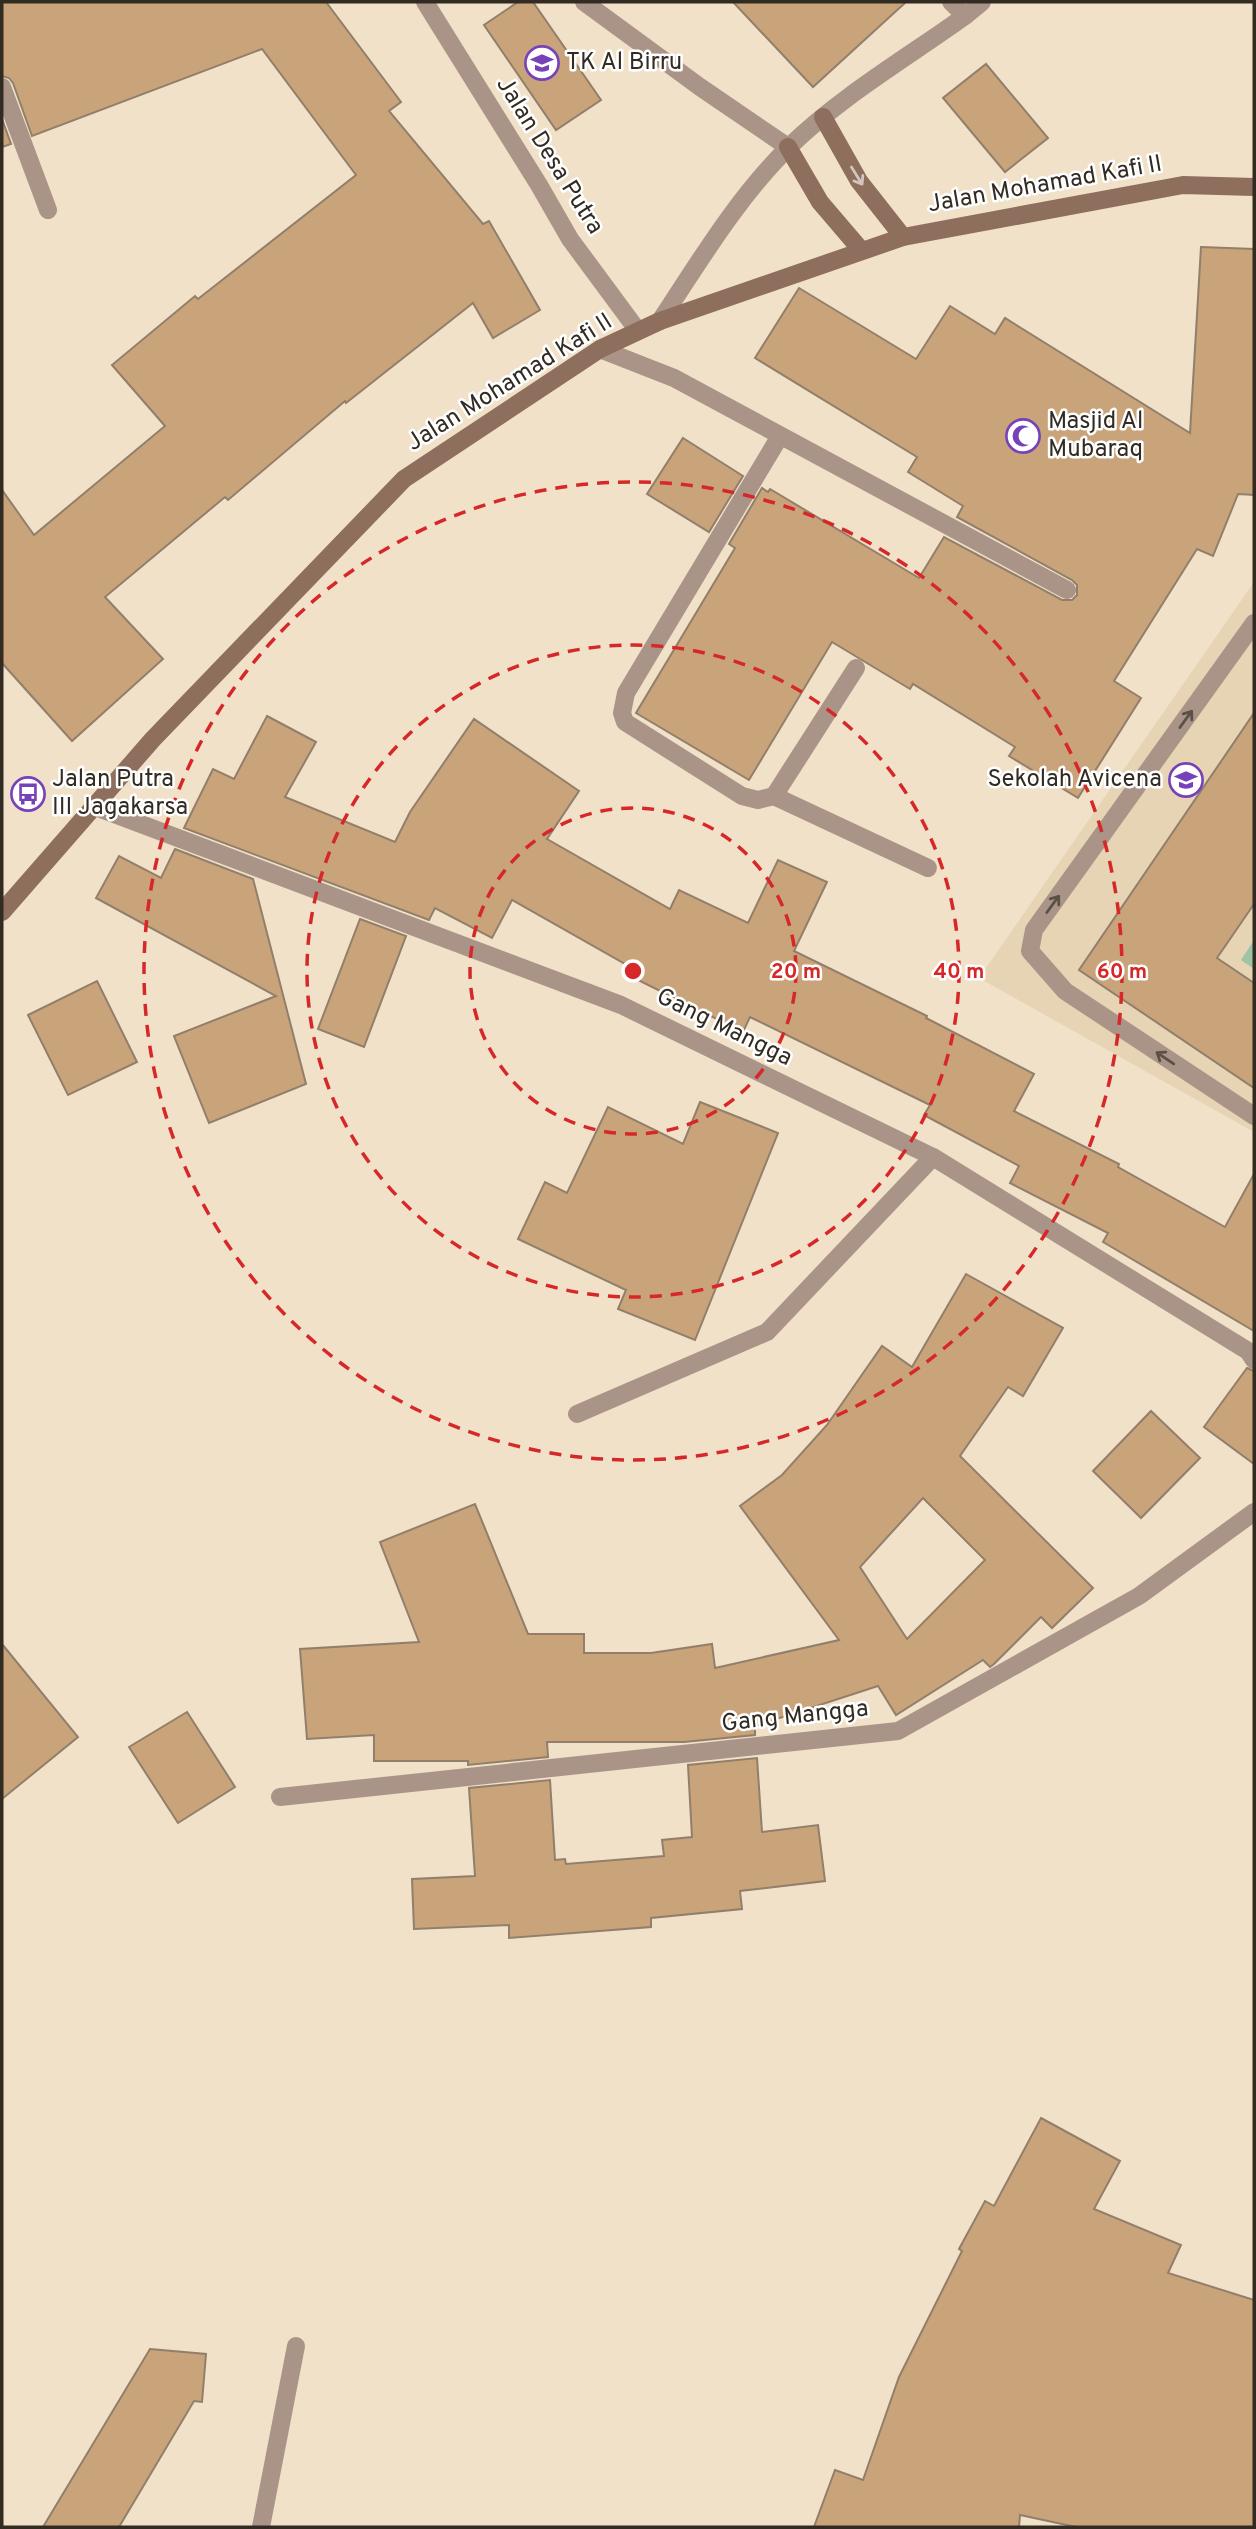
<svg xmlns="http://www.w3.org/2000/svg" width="1256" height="2529" viewBox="0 0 1256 2529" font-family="Overpass,sans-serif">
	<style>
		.built { fill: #e6d4b4 }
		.green { fill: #9ec3a5 }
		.building { fill: #c9a47a; stroke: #927f6b; stroke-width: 2; fill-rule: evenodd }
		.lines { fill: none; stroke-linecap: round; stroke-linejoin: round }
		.service { stroke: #aa9488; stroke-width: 18 }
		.minor { stroke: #aa9488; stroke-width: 18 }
		.tertiary { stroke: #aa9488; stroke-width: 18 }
		.secondary { stroke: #8e6e5d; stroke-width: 18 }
		.oneway { stroke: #d2c5be }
		.oneway2 { stroke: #5b5046 }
		.ring { fill: none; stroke: #d62828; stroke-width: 3.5; stroke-dasharray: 12 9 }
		.labels { text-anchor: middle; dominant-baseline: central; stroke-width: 5; stroke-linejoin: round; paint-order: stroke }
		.poi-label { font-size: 24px; fill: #312b22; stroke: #fff; text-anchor: start }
		.street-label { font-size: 24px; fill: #312b22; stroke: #fff }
		.centre { fill: #d62828; stroke: #fff; stroke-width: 3.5 }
		.ring-label { font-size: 21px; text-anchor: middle; font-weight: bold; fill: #d62828; stroke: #fff; stroke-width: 5; stroke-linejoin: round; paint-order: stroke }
	</style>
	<rect width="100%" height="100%" fill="#f0e1c8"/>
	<path class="built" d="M 1254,582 L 1254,1132 L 979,978 Z"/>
	<path class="green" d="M 1254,940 L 1254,969 L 1241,960 Z"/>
	<g class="building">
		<path d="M 2,2 L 326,2 L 401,102 L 389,111 L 483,224 L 489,221 L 540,310 L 493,338 L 473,303 L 346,403 L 345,401 L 228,500 L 225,497 L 105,597 L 163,659 L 72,741 L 2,663 L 2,490 L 34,535 L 165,426 L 112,365 L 195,296 L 198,299 L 356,175 L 262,49 L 32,136 L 13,83 L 9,78 L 2,76 Z"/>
		<path d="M 518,2 L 533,2 L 601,100 L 556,130 L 484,25 Z"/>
		<path d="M 733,2 L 906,2 L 813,87 Z"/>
		<path d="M 986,64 L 1048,138 L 1005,172 L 943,98 Z"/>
		<path d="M 2,119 L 11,144 L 2,147 Z"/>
		<path d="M 1201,247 L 1254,249 L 1254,495 L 1238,494 L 1213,556 L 1197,549 L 1114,681 L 1141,698 L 1078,798 L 1009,756 L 1015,747 L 913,684 L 910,689 L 832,642 L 749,780 L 636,713 L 735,548 L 729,544 L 762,488 L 768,492 L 770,489 L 919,578 L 944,537 L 1062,600 L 1072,600 L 1077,595 L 1077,585 L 1072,580 L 957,517 L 963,506 L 908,472 L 917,457 L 755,358 L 799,288 L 916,359 L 950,306 L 995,334 L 1005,318 L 1190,433 Z"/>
		<path d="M 683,438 L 743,476 L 709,532 L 647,494 Z"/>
		<path d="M 1254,713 L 1254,904 L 1217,958 L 1254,983 L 1254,1088 L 1079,970 Z"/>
		<path d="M 267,716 L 316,742 L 285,797 L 395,842 L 410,812 L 474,719 L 579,791 L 547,839 L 670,909 L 679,890 L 748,923 L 778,860 L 827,882 L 794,951 L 927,1016 L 926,1018 L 1034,1074 L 1014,1111 L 1119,1164 L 1118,1167 L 1225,1227 L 1254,1174 L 1254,1331 L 1103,1242 L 1108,1233 L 1010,1183 L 1019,1166 L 924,1115 L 930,1105 L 750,1017 L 743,1032 L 636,979 L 639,972 L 512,900 L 492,938 L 435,908 L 429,920 L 184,828 L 213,769 L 234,779 Z"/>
		<path d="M 175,849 L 253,879 L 306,1084 L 209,1123 L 174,1036 L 276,996 L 96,898 L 119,856 L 161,878 Z"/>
		<path d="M 360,919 L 406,936 L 364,1047 L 318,1029 Z"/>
		<path d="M 97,981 L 137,1062 L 68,1095 L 28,1015 Z"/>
		<path d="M 700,1102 L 778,1133 L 695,1340 L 618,1309 L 626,1290 L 518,1239 L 545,1182 L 567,1193 L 608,1107 L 683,1144 Z"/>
		<path d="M 966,1274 L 1063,1328 L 1023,1396 L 1008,1387 L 960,1456 L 1093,1588 L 1052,1628 L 1041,1617 L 994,1664 L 990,1667 L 983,1660 L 896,1715 L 878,1686 L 755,1726 L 755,1735 L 684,1742 L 547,1742 L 548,1757 L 468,1765 L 468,1761 L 374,1761 L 374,1735 L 307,1739 L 300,1649 L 419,1642 L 380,1542 L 475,1504 L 528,1634 L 584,1634 L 584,1653 L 651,1653 L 712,1644 L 715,1668 L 839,1640 L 740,1506 L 782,1475 L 827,1425 L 882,1346 L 912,1367 ZM 923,1498 L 985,1560 L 907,1639 L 860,1567 Z"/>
		<path d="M 1247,1368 L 1254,1371 L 1254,1464 L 1204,1427 Z"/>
		<path d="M 1151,1411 L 1200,1458 L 1141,1518 L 1093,1471 Z"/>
		<path d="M 2,1644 L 78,1737 L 2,1799 Z"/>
		<path d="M 187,1712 L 235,1787 L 178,1823 L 129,1747 Z"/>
		<path d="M 757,1758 L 762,1832 L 818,1825 L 825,1881 L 740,1891 L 742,1909 L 651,1918 L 651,1927 L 509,1938 L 509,1925 L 414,1929 L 412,1879 L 475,1876 L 469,1788 L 550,1780 L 555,1860 L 565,1859 L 566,1864 L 664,1856 L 662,1840 L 692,1837 L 688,1765 Z"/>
		<path d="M 1041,2118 L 1120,2161 L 1094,2209 L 1181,2245 L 1168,2273 L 1254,2300 L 1254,2527 L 1076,2527 L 1020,2515 L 1019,2527 L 814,2527 L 835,2470 L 863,2480 L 899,2377 L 962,2251 L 959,2249 L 985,2201 L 994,2206 Z"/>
		<path d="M 150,2349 L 206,2354 L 202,2402 L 194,2401 L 119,2527 L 43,2527 Z"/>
	</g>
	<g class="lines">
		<path class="service" d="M 1254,623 L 1034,930 L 1030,951 L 1065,991 L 1254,1116"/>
		<g class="minor">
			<path d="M 425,2 L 539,185 L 570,239 L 638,331"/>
			<path d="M 584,2 L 700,87 L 788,147"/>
			<path d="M 951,2 L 965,16"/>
			<path d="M 2,87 L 48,210"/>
			<path d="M 600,349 L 674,378 L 1067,590"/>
			<path d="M 780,436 L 626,693 L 622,713 L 625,722 L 742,796 L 758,800 L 774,796 L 856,668"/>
			<path d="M 774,796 L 928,868"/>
			<path d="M 93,806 L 621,1005 L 933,1157 L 1248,1351 L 1254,1360"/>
			<path d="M 577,1414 L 767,1332 L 933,1157"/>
			<path d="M 280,1797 L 898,1731 L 1139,1596 L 1254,1512"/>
			<path d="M 261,2527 L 296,2346"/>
		</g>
		<path class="tertiary" d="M 660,321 C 699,262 739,195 790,146 C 840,97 908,57 965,16 L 982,2"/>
		<g class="secondary">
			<path d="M 823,117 L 859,181 L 903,237"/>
			<path d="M 788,147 L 820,202 L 861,250"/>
			<path d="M 2,912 L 153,739 L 404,479 L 600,349 L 660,321 L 903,237 L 1183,185 L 1254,187"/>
		</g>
	</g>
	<defs><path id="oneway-shaft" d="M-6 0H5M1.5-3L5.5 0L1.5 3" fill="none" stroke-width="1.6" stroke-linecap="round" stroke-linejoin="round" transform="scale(1.75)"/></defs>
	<use class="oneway" href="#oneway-shaft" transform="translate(857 176) rotate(58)"/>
	<g class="oneway2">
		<use href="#oneway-shaft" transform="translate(1186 719) rotate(-54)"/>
		<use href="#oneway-shaft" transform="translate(1053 904) rotate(-54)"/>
		<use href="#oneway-shaft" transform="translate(1165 1058) rotate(-146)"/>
	</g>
	<g class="ring">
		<circle cx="633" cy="971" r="163"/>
		<circle cx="633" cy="971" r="326"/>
		<circle cx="633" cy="971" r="489"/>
	</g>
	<defs>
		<g id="school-ring" transform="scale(1.75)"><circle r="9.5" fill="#fff" stroke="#7642b9" stroke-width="1.5"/><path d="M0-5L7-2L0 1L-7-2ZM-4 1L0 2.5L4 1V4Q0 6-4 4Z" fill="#7642b9"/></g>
		<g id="mosque-ring" transform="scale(1.75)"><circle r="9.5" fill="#fff" stroke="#7642b9" stroke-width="1.5"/><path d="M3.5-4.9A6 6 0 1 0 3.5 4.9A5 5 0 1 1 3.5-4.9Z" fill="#7642b9"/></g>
		<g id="bus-ring" transform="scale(1.75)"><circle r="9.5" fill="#fff" stroke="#7642b9" stroke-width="1.5"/><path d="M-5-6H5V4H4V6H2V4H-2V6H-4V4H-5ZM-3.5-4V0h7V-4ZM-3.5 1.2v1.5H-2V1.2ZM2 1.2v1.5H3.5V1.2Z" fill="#7642b9"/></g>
	</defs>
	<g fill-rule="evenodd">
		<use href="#school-ring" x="542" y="63"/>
		<use href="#mosque-ring" x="1023" y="436"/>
		<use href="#school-ring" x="1186" y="780"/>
		<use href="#bus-ring" x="28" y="794"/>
	</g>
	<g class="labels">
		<g class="poi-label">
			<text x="566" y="63">TK Al Birru</text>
			<text x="1048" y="422">Masjid Al<tspan x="1048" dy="28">Mubaraq</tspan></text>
			<text x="52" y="780">Jalan Putra<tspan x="52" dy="28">III Jagakarsa</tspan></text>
			<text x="1162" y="780" text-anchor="end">Sekolah Avicena</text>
		</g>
		<g class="street-label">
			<text transform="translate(549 156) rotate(58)">Jalan Desa Putra</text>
			<text transform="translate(1045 185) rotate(-10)">Jalan Mohamad Kafi II</text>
			<text transform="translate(510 383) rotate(-32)">Jalan Mohamad Kafi II</text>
			<text transform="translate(724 1028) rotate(26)">Gang Mangga</text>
			<text transform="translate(795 1717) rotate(-6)">Gang Mangga</text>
		</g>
	</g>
	<circle cx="633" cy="971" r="10" class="centre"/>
	<g class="ring-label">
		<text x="796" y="978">20 m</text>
		<text x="959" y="978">40 m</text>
		<text x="1122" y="978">60 m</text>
	</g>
	<rect width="1256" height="2529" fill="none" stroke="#312b22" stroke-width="7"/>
</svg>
